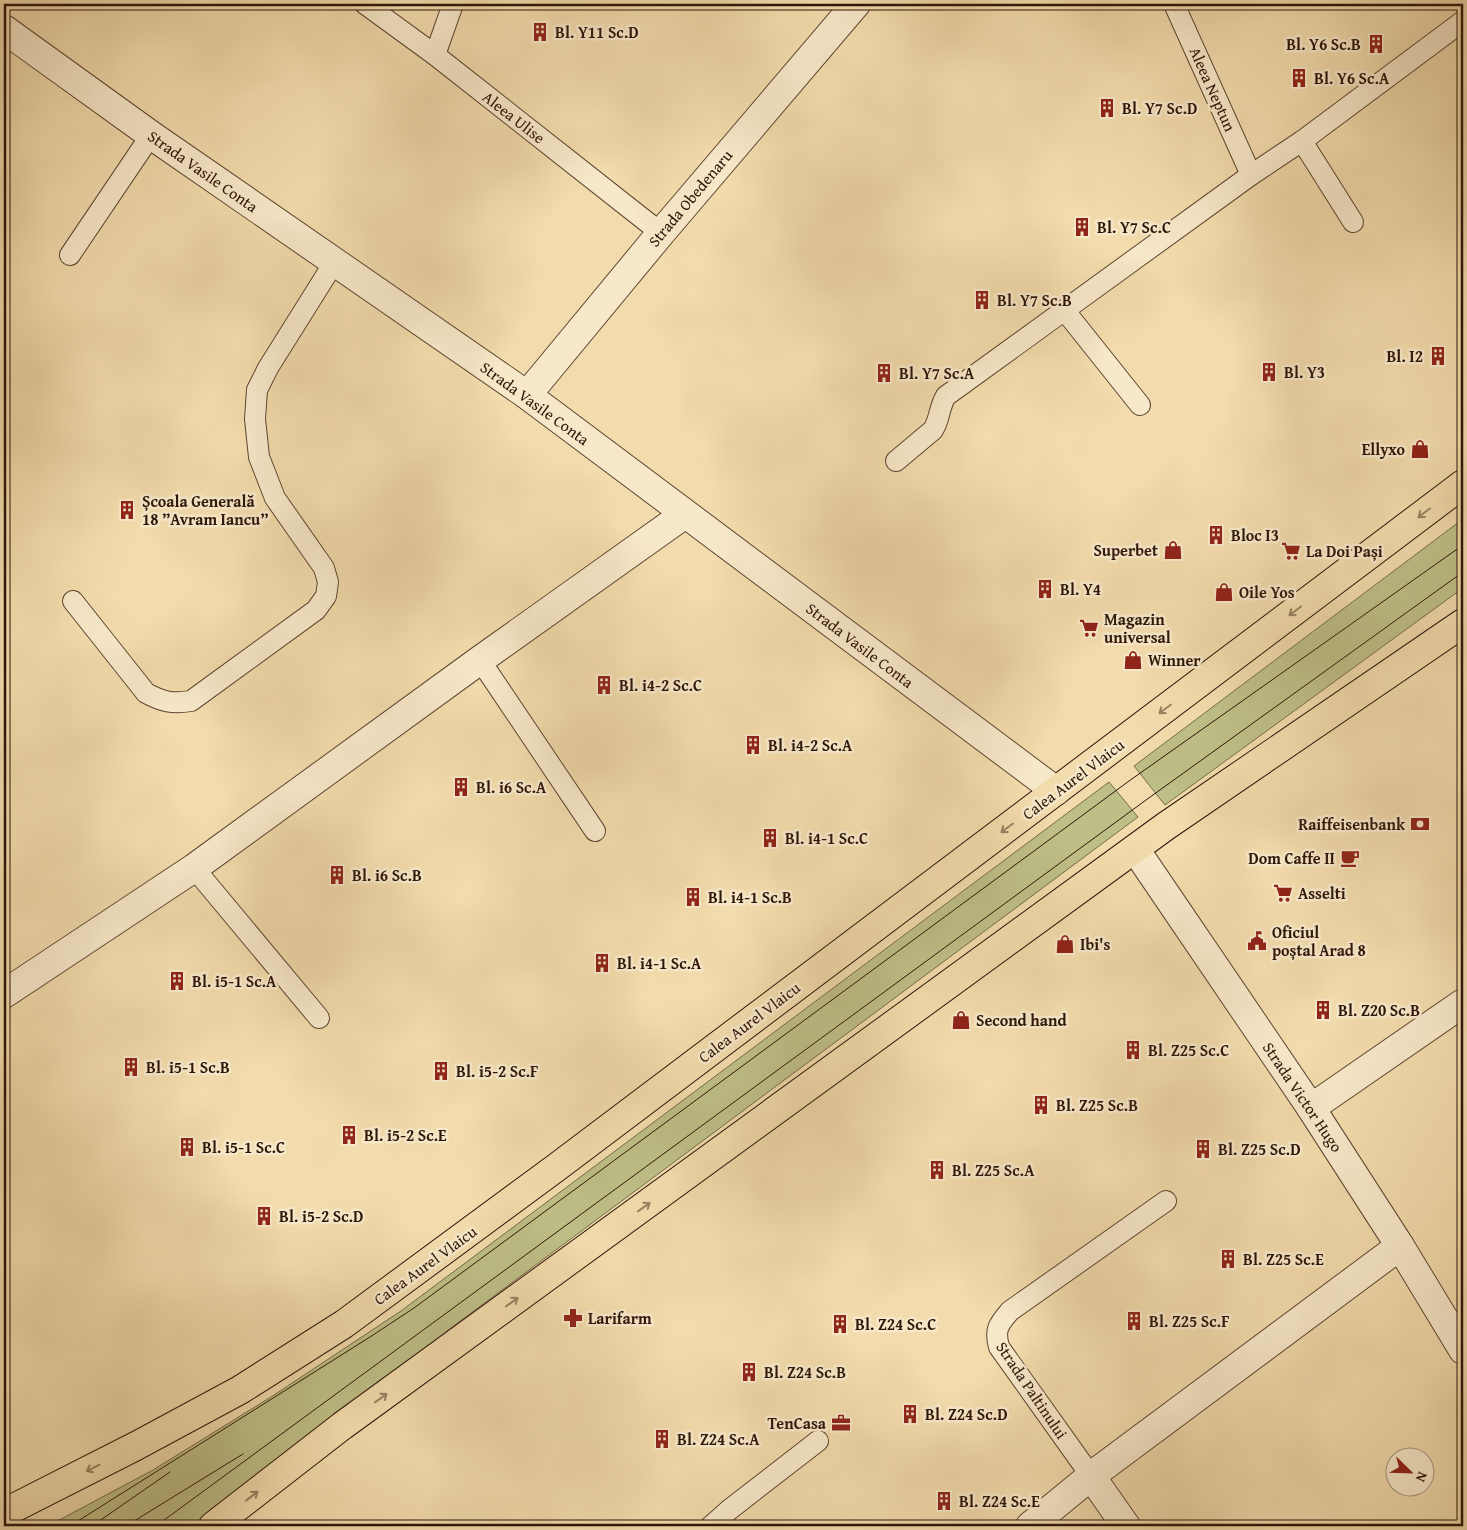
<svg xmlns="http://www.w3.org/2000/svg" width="1467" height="1530" viewBox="0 0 1467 1530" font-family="'Gentium Book Plus',serif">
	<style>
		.green { fill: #bebf87; stroke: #766a48 }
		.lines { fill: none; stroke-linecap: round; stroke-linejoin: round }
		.service-casing { stroke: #5e4632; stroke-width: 22 }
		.minor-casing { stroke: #5e4632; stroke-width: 30 }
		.primary-casing { stroke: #2d1509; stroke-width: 30 }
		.service { stroke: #f7e8c9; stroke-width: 20 }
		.minor { stroke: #f7e8c9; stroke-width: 28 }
		.primary { stroke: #f2dbac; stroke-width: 28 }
		.tram { stroke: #2d1509; stroke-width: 1 }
		.oneway { stroke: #998263 }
		.labels { text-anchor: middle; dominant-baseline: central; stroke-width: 5; stroke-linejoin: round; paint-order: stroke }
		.poi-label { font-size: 16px; font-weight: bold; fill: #2d1509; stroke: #f7e8c9; text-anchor: start }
		.street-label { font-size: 16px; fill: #2d1509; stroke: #f7e8c9 }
	</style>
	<rect width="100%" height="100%" fill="#f2dbac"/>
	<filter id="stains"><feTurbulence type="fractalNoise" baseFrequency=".004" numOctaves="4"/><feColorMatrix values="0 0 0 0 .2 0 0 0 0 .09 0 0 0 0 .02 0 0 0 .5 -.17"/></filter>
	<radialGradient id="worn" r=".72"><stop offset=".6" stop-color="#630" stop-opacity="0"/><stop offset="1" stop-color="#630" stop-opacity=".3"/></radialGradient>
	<g class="green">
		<path d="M 1463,519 L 1463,588 L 1165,805 L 1134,766 Z"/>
		<path d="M 1109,782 L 1138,817 L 455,1325 L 195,1526 L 48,1526 L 153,1470 L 271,1397 L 401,1311 Z"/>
	</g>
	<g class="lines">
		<g class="service-casing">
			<g id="service">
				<path d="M 365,4 L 435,55 L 661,233"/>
				<path d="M 435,55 L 453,4"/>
				<path d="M 1302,141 L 1353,222"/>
				<path d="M 1251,175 L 1302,141 L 1463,21"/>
				<path d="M 70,255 L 151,135"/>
				<path d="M 1065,311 L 1140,405"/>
				<path d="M 896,461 L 933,430 C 940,419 939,407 946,396 L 1251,175 L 1174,4"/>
				<path d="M 73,601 L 146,693 C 163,702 172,704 191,701 L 316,610 L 326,596 L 328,582 L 324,568 L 275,498 L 259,457 L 255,419 L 257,390 L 268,368 L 335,261"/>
				<path d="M 480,660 L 595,831"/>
				<path d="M 194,868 L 319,1018"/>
				<path d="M 1091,1476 L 999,1347 C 994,1329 999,1324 1010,1311 L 1166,1201"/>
				<path d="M 711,1526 L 729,1510 L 818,1441"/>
			</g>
		</g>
		<g class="minor-casing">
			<g id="minor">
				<path d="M 4,29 L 151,135 L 527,395 L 1056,791"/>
				<path d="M 527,395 L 661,233 L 856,4"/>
				<path d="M 1135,849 L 1311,1108 L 1400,1246 L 1463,1350"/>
				<path d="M 4,994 L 194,868 L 480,660 L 685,514"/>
				<path d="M 1311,1108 L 1463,1003"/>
				<path d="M 1091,1476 L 1126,1526"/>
				<path d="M 1030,1526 L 1091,1476 L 1400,1246"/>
			</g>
		</g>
		<g class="primary-casing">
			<g id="primary">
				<path d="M 4,1513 L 136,1446 L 240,1390 L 344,1324 L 557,1167 L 1463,484"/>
				<path d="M 213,1526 L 342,1426 L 1166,826 L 1463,623"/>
			</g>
		</g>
		<use href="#service" class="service"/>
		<use href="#minor" class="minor"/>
		<use href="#primary" class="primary"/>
		<g class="tram">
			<path d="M 70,1526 L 370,1337 L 414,1308 L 1129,781 L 1463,545"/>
			<path d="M 92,1526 L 170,1472"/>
			<path d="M 126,1526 L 243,1454"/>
			<path d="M 156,1526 L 1146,800 L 1463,572"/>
		</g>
	</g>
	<defs><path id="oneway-shaft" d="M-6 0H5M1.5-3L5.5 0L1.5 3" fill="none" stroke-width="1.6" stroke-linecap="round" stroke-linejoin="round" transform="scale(1.25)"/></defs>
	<g class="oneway">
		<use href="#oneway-shaft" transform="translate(1424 513) rotate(143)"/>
		<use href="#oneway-shaft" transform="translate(1295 611) rotate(143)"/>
		<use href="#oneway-shaft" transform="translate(1165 709) rotate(143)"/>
		<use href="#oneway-shaft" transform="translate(1007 828) rotate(143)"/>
		<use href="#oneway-shaft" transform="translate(644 1207) rotate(-36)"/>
		<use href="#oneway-shaft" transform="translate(512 1302) rotate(-36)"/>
		<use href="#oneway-shaft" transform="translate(381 1398) rotate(-36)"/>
		<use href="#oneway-shaft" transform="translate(93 1468) rotate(153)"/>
		<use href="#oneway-shaft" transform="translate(252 1496) rotate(-38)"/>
	</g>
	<defs>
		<g id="building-bare" transform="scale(1.5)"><path d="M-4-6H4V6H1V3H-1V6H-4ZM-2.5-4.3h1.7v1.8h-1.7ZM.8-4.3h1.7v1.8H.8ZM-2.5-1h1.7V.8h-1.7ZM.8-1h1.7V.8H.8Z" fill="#8f2418" stroke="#f7e8c9" stroke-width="2.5" paint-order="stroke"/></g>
		<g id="shop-bare" transform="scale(1.5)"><path d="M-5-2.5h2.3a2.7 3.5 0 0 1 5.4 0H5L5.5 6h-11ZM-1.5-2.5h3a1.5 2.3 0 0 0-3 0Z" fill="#8f2418" stroke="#f7e8c9" stroke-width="2.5" paint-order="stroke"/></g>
		<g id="supermarket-bare" transform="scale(1.5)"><path d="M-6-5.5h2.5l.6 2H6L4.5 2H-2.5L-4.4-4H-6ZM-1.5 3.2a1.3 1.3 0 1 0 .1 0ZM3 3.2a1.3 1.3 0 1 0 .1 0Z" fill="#8f2418" stroke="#f7e8c9" stroke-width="2.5" paint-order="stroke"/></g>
		<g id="bank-bare" transform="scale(1.5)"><path d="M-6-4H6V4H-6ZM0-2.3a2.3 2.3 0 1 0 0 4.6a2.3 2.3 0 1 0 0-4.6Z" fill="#8f2418" stroke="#f7e8c9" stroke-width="2.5" paint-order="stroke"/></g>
		<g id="cafe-bare" transform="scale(1.5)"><path d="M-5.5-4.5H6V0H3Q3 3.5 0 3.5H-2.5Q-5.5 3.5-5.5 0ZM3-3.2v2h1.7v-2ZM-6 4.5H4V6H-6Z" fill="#8f2418" stroke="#f7e8c9" stroke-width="2.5" paint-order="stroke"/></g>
		<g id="civic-bare" transform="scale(1.5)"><path d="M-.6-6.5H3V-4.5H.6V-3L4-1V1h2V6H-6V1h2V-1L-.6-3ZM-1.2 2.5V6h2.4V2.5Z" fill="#8f2418" stroke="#f7e8c9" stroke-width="2.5" paint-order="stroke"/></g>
		<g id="pharmacy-bare" transform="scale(1.5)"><path d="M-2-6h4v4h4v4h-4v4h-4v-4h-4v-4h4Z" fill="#8f2418" stroke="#f7e8c9" stroke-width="2.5" paint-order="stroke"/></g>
		<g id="office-bare" transform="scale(1.5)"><path d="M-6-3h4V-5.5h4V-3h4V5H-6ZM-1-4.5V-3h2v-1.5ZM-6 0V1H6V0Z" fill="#8f2418" stroke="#f7e8c9" stroke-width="2.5" paint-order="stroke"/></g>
	</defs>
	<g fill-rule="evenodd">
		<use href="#building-bare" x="540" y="32"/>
		<use href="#building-bare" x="1376" y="44"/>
		<use href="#building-bare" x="1299" y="78"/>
		<use href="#building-bare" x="1107" y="108"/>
		<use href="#building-bare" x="1082" y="227"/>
		<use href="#building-bare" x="982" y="300"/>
		<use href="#building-bare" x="1438" y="356"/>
		<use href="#building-bare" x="1269" y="372"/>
		<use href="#building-bare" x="884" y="373"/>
		<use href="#shop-bare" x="1420" y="449"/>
		<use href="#building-bare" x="127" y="510"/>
		<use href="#building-bare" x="1216" y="535"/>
		<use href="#shop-bare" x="1173" y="550"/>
		<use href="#supermarket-bare" x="1291" y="551"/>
		<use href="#building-bare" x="1045" y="589"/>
		<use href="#shop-bare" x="1224" y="592"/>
		<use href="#supermarket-bare" x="1089" y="628"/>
		<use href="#shop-bare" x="1133" y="660"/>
		<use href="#building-bare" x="604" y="685"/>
		<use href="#building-bare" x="753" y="745"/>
		<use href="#building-bare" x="461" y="787"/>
		<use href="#bank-bare" x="1420" y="824"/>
		<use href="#building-bare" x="770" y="838"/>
		<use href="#cafe-bare" x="1350" y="858"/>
		<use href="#building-bare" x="337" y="875"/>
		<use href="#supermarket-bare" x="1283" y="893"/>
		<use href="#building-bare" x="693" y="897"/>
		<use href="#civic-bare" x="1257" y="941"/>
		<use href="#shop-bare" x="1065" y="944"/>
		<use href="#building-bare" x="602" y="963"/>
		<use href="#building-bare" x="177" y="981"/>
		<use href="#building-bare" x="1323" y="1010"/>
		<use href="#shop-bare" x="961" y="1020"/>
		<use href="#building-bare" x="1133" y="1050"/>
		<use href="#building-bare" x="131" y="1067"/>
		<use href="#building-bare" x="441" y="1071"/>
		<use href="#building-bare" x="1041" y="1105"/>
		<use href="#building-bare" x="349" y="1135"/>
		<use href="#building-bare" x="187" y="1147"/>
		<use href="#building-bare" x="1203" y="1149"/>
		<use href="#building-bare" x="937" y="1170"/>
		<use href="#building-bare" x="264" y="1216"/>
		<use href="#building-bare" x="1228" y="1259"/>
		<use href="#pharmacy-bare" x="573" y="1318"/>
		<use href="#building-bare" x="1134" y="1321"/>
		<use href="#building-bare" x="840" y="1324"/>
		<use href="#building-bare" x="749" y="1372"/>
		<use href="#building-bare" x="910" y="1414"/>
		<use href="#office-bare" x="841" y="1423"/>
		<use href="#building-bare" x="662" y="1439"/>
		<use href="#building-bare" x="944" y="1501"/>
	</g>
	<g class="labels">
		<g class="poi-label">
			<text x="555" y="32">Bl. Y11 Sc.D</text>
			<text x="1361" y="44" text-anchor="end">Bl. Y6 Sc.B</text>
			<text x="1314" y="78">Bl. Y6 Sc.A</text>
			<text x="1122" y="108">Bl. Y7 Sc.D</text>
			<text x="1097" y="227">Bl. Y7 Sc.C</text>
			<text x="997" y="300">Bl. Y7 Sc.B</text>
			<text x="1423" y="356" text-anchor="end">Bl. I2</text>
			<text x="1284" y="372">Bl. Y3</text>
			<text x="899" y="373">Bl. Y7 Sc.A</text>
			<text x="1405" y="449" text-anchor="end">Ellyxo</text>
			<text x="142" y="501">Școala Generală<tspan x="142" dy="18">18 ”Avram Iancu”</tspan></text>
			<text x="1231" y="535">Bloc I3</text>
			<text x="1158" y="550" text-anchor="end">Superbet</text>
			<text x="1306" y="551">La Doi Pași</text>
			<text x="1060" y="589">Bl. Y4</text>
			<text x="1239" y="592">Oile Yos</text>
			<text x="1104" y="619">Magazin<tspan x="1104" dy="18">universal</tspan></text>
			<text x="1148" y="660">Winner</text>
			<text x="619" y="685">Bl. i4-2 Sc.C</text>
			<text x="768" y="745">Bl. i4-2 Sc.A</text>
			<text x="476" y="787">Bl. i6 Sc.A</text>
			<text x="1405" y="824" text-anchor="end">Raiffeisenbank</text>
			<text x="785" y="838">Bl. i4-1 Sc.C</text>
			<text x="1335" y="858" text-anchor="end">Dom Caffe II</text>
			<text x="352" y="875">Bl. i6 Sc.B</text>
			<text x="1298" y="893">Asselti</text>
			<text x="708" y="897">Bl. i4-1 Sc.B</text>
			<text x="1272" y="932">Oficiul<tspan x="1272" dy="18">poștal Arad 8</tspan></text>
			<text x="1080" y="944">Ibi's</text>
			<text x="617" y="963">Bl. i4-1 Sc.A</text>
			<text x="192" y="981">Bl. i5-1 Sc.A</text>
			<text x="1338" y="1010">Bl. Z20 Sc.B</text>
			<text x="976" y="1020">Second hand</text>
			<text x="1148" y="1050">Bl. Z25 Sc.C</text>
			<text x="146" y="1067">Bl. i5-1 Sc.B</text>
			<text x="456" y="1071">Bl. i5-2 Sc.F</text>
			<text x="1056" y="1105">Bl. Z25 Sc.B</text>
			<text x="364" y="1135">Bl. i5-2 Sc.E</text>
			<text x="202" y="1147">Bl. i5-1 Sc.C</text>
			<text x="1218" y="1149">Bl. Z25 Sc.D</text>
			<text x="952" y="1170">Bl. Z25 Sc.A</text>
			<text x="279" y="1216">Bl. i5-2 Sc.D</text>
			<text x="1243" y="1259">Bl. Z25 Sc.E</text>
			<text x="588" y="1318">Larifarm</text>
			<text x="1149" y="1321">Bl. Z25 Sc.F</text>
			<text x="855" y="1324">Bl. Z24 Sc.C</text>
			<text x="764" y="1372">Bl. Z24 Sc.B</text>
			<text x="925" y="1414">Bl. Z24 Sc.D</text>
			<text x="826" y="1423" text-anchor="end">TenCasa</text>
			<text x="677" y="1439">Bl. Z24 Sc.A</text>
			<text x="959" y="1501">Bl. Z24 Sc.E</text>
		</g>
		<g class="street-label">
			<text transform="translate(1213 89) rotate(66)">Aleea Neptun</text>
			<text transform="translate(514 117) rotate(38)">Aleea Ulise</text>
			<text transform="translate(203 171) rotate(35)">Strada Vasile Conta</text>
			<text transform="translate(690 198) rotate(-50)">Strada Obedenaru</text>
			<text transform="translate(535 403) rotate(36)">Strada Vasile Conta</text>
			<text transform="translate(860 645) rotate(37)">Strada Vasile Conta</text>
			<text transform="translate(1073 779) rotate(-37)">Calea Aurel Vlaicu</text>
			<text transform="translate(749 1022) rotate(-37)">Calea Aurel Vlaicu</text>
			<text transform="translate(1303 1097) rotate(56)">Strada Victor Hugo</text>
			<text transform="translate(425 1265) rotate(-36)">Calea Aurel Vlaicu</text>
			<text transform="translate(1032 1390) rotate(56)">Strada Paltinului</text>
		</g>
	</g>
	<rect width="1467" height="1530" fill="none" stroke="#f2dbac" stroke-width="20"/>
	<rect x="5" y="5" width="1457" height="1520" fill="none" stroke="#2d1509" stroke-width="2.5"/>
	<rect x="10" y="10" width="1447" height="1510" fill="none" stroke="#2d1509"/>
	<g transform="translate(1410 1472) rotate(113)"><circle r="24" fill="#f7e8c9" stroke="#a6947c"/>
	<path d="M0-4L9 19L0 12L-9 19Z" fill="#8f2418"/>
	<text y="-8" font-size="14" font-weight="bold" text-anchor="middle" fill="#2d1509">N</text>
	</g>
	<rect width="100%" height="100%" filter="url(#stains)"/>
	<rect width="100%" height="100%" fill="url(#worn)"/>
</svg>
